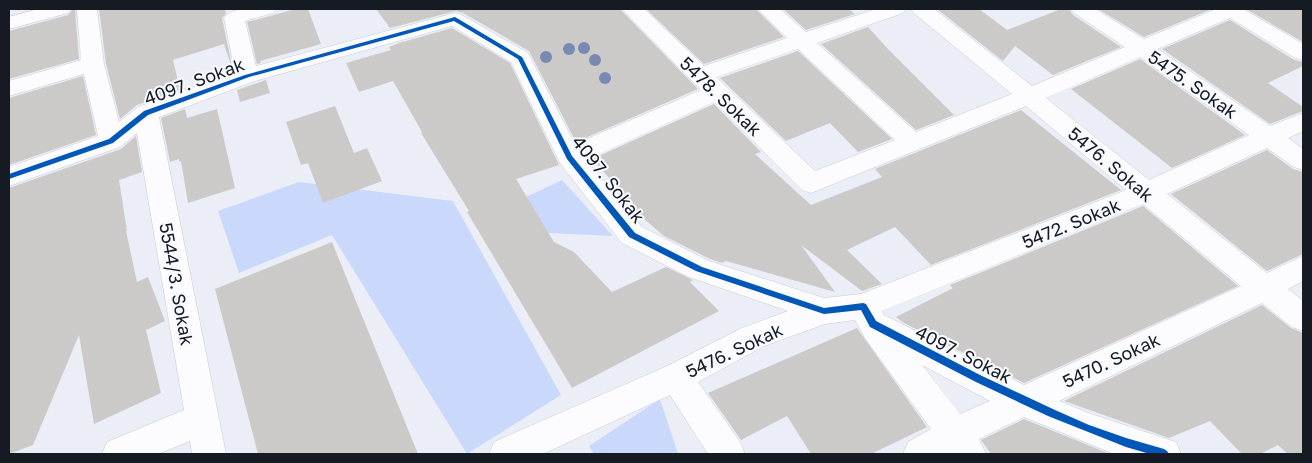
<svg xmlns="http://www.w3.org/2000/svg" width="1312" height="463" viewBox="0 0 1312 463" font-family="'Golos Text',sans-serif">
	<style>
		.green { fill: #cad9fb }
		.building { fill: #cbcac9 }
		.lines { fill: none; stroke-linecap: round; stroke-linejoin: round }
		.minor-casing { stroke: #c9ccd4; stroke-width: 1 }
		.minor { fill: #fcfcfe; fill-rule: evenodd }
		.cycleway-casing { stroke: #f8faff; stroke-width: 3 }
		.cycleway { fill: #0057b8; fill-rule: evenodd }
		.tree { fill: #7989b2 }
		.labels { text-anchor: middle; dominant-baseline: central; stroke-width: 4; stroke-linejoin: round; paint-order: stroke }
		.street-label { font-size: 18px; fill: #161a22; stroke: #f8faff }
	</style>
	<rect width="100%" height="100%" fill="#ebeef6"/>
	<g class="green">
		<path d="M 562,180 L 613,236 L 548,233 L 526,197 Z"/>
		<path d="M 299,182 L 453,201 L 561,395 L 467,454 L 332,235 L 239,273 L 218,211 Z"/>
		<path d="M 660,399 L 678,454 L 594,454 L 589,446 Z"/>
	</g>
	<g class="building">
		<path d="M 73,9 L 75,9 L 79,59 L 9,79 L 9,31 L 68,15 Z"/>
		<path d="M 99,9 L 225,9 L 226,14 L 222,18 L 233,71 L 224,44 L 173,60 L 180,90 L 137,105 L 120,119 L 106,64 Z"/>
		<path d="M 296,9 L 308,9 L 321,44 L 260,61 L 261,63 L 257,64 L 247,22 Z"/>
		<path d="M 376,9 L 620,9 L 698,89 L 576,142 L 529,51 L 463,13 L 456,11 L 390,28 Z"/>
		<path d="M 646,9 L 756,9 L 784,37 L 704,64 Z"/>
		<path d="M 783,9 L 849,9 L 855,14 L 806,30 Z"/>
		<path d="M 937,9 L 979,9 L 1007,30 L 1061,9 L 1069,9 L 1073,15 L 1121,47 L 1053,75 L 1015,46 L 1003,61 Z"/>
		<path d="M 1098,9 L 1212,9 L 1144,37 Z"/>
		<path d="M 1246,9 L 1303,9 L 1303,42 Z"/>
		<path d="M 1230,20 L 1294,60 L 1303,62 L 1303,66 L 1268,83 L 1303,107 L 1303,111 L 1270,124 L 1162,49 Z"/>
		<path d="M 868,27 L 888,49 L 954,115 L 916,130 L 821,44 Z"/>
		<path d="M 452,28 L 510,63 L 559,165 L 516,179 L 554,242 L 574,252 L 612,292 L 666,267 L 693,280 L 690,282 L 719,311 L 572,388 L 467,212 L 469,211 L 421,133 L 422,132 L 393,81 L 359,92 L 346,63 L 391,50 L 389,47 L 399,43 Z"/>
		<path d="M 798,51 L 892,139 L 858,152 L 830,123 L 786,141 L 720,78 Z"/>
		<path d="M 1140,59 L 1245,135 L 1172,168 L 1071,89 Z"/>
		<path d="M 83,76 L 96,135 L 9,165 L 9,98 Z"/>
		<path d="M 266,80 L 270,93 L 240,102 L 237,90 Z"/>
		<path d="M 714,104 L 761,152 L 755,154 L 811,205 L 882,177 L 875,169 L 1021,110 L 1121,190 L 931,265 L 895,227 L 847,250 L 882,284 L 862,291 L 801,245 L 835,292 L 726,261 L 722,263 L 710,259 L 664,236 L 624,202 L 619,196 L 623,193 L 592,159 Z"/>
		<path d="M 335,106 L 354,153 L 367,148 L 382,181 L 323,203 L 308,163 L 301,165 L 286,122 Z"/>
		<path d="M 185,109 L 187,118 L 217,109 L 235,188 L 188,203 L 181,161 L 179,162 L 179,159 L 170,162 L 161,118 Z"/>
		<path d="M 136,136 L 142,172 L 119,180 L 127,231 L 126,231 L 137,282 L 148,277 L 165,321 L 146,330 L 161,393 L 94,424 L 79,335 L 33,445 L 9,454 L 9,188 L 121,149 Z"/>
		<path d="M 1267,150 L 1293,169 L 1303,172 L 1303,254 L 1267,271 L 1171,194 Z"/>
		<path d="M 1143,206 L 1238,286 L 1024,383 L 904,323 L 896,317 L 953,288 L 950,285 Z"/>
		<path d="M 332,242 L 418,454 L 258,454 L 215,289 Z"/>
		<path d="M 1262,305 L 1291,328 L 1303,333 L 1303,454 L 1288,454 L 1278,445 L 1260,454 L 1242,454 L 1210,421 L 1169,438 L 1064,401 Z"/>
		<path d="M 857,328 L 927,427 L 871,454 L 811,454 L 787,416 L 741,440 L 708,393 Z"/>
		<path d="M 1024,419 L 1110,454 L 991,454 L 981,440 Z"/>
	</g>
	<g class="lines">
		<g class="minor-casing">
			<g id="minor">
				<path d="M 38,9 L 71,9 L 68,13 L 9,29 L 9,17 Z"/>
				<path d="M 77,9 L 97,9 L 104,64 L 119,122 L 138,107 L 235,72 L 224,18 C 233,5 262,8 276,9 L 273,13 L 245,21 L 256,66 L 455,13 L 462,15 L 528,53 L 575,144 L 701,90 L 622,9 L 644,9 L 704,66 L 787,38 L 758,9 L 780,9 L 806,32 L 876,9 L 906,9 L 903,13 L 817,43 L 916,132 L 1012,94 L 914,13 L 911,9 L 934,9 L 1032,86 L 1125,47 L 1074,13 L 1071,9 L 1095,9 L 1144,39 L 1216,9 L 1243,9 L 1303,44 L 1303,60 L 1295,58 L 1230,18 L 1158,49 L 1270,126 L 1303,113 L 1303,131 L 1288,138 L 1303,149 L 1303,170 L 1294,167 L 1267,148 L 1167,194 L 1267,273 L 1303,256 L 1303,281 L 1288,289 L 1303,301 L 1303,331 L 1292,327 L 1262,303 L 1059,401 L 1091,414 L 1176,442 L 1181,454 L 1114,454 L 1024,417 L 979,439 L 986,454 L 903,454 L 908,442 L 931,429 L 865,338 L 855,320 L 825,324 L 764,346 L 698,382 L 740,442 L 745,454 L 708,454 L 670,395 L 543,454 L 489,454 L 494,442 L 665,367 L 742,328 L 788,311 L 689,277 L 622,243 L 560,163 L 511,62 L 452,26 L 255,81 L 159,117 L 226,454 L 192,454 L 190,441 L 158,454 L 102,454 L 107,442 L 184,410 L 137,133 L 120,147 L 9,186 L 9,167 L 98,136 L 84,74 L 9,96 L 9,81 L 81,60 ZM 798,49 L 895,140 L 815,171 L 716,77 ZM 1140,57 L 1249,135 L 1149,180 L 1046,98 ZM 714,102 L 802,190 L 811,193 L 1026,106 L 1126,190 L 861,294 L 824,298 L 709,261 L 642,227 L 586,160 ZM 1143,204 L 1241,286 L 1024,385 L 884,315 L 882,311 ZM 922,365 L 990,401 L 960,414 Z"/>
			</g>
		</g>
		<use href="#minor" class="minor"/>
		<g class="cycleway-casing">
			<path id="cycleway" d="M 455,17 L 522,57 L 572,156 L 635,233 L 702,267 L 824,308 L 863,303 L 866,304 L 876,321 L 982,376 L 1055,410 L 1089,425 L 1126,438 L 1164,449 L 1167,451 L 1169,454 L 1150,454 L 1126,447 L 1048,416 L 976,382 L 870,327 L 861,310 L 824,314 L 696,271 L 629,237 L 567,159 L 518,59 L 454,21 L 249,77 L 148,115 L 113,143 L 9,179 L 9,174 L 109,139 L 144,111 L 245,75 Z"/>
		</g>
		<use href="#cycleway" class="cycleway"/>
	</g>
	<g class="tree">
		<circle cx="584" cy="48" r="6"/>
		<circle cx="569" cy="49" r="6"/>
		<circle cx="546" cy="57" r="6"/>
		<circle cx="595" cy="60" r="6"/>
		<circle cx="605" cy="78" r="6"/>
	</g>
	<g class="labels">
		<g class="street-label">
			<text transform="translate(194 81) rotate(-20)">4097. Sokak</text>
			<text transform="translate(1193 84) rotate(35)">5475. Sokak</text>
			<text transform="translate(721 96) rotate(44)">5478. Sokak</text>
			<text transform="translate(1111 164) rotate(40)">5476. Sokak</text>
			<text transform="translate(609 179) rotate(52)">4097. Sokak</text>
			<text transform="translate(1071 223) rotate(-22)">5472. Sokak</text>
			<text transform="translate(177 284) rotate(80)">5544/3. Sokak</text>
			<text transform="translate(734 350) rotate(-25)">5476. Sokak</text>
			<text transform="translate(964 354) rotate(27)">4097. Sokak</text>
			<text transform="translate(1111 360) rotate(-25)">5470. Sokak</text>
		</g>
	</g>
	<rect width="1312" height="463" fill="none" stroke="#161a22" stroke-width="20"/>
</svg>
